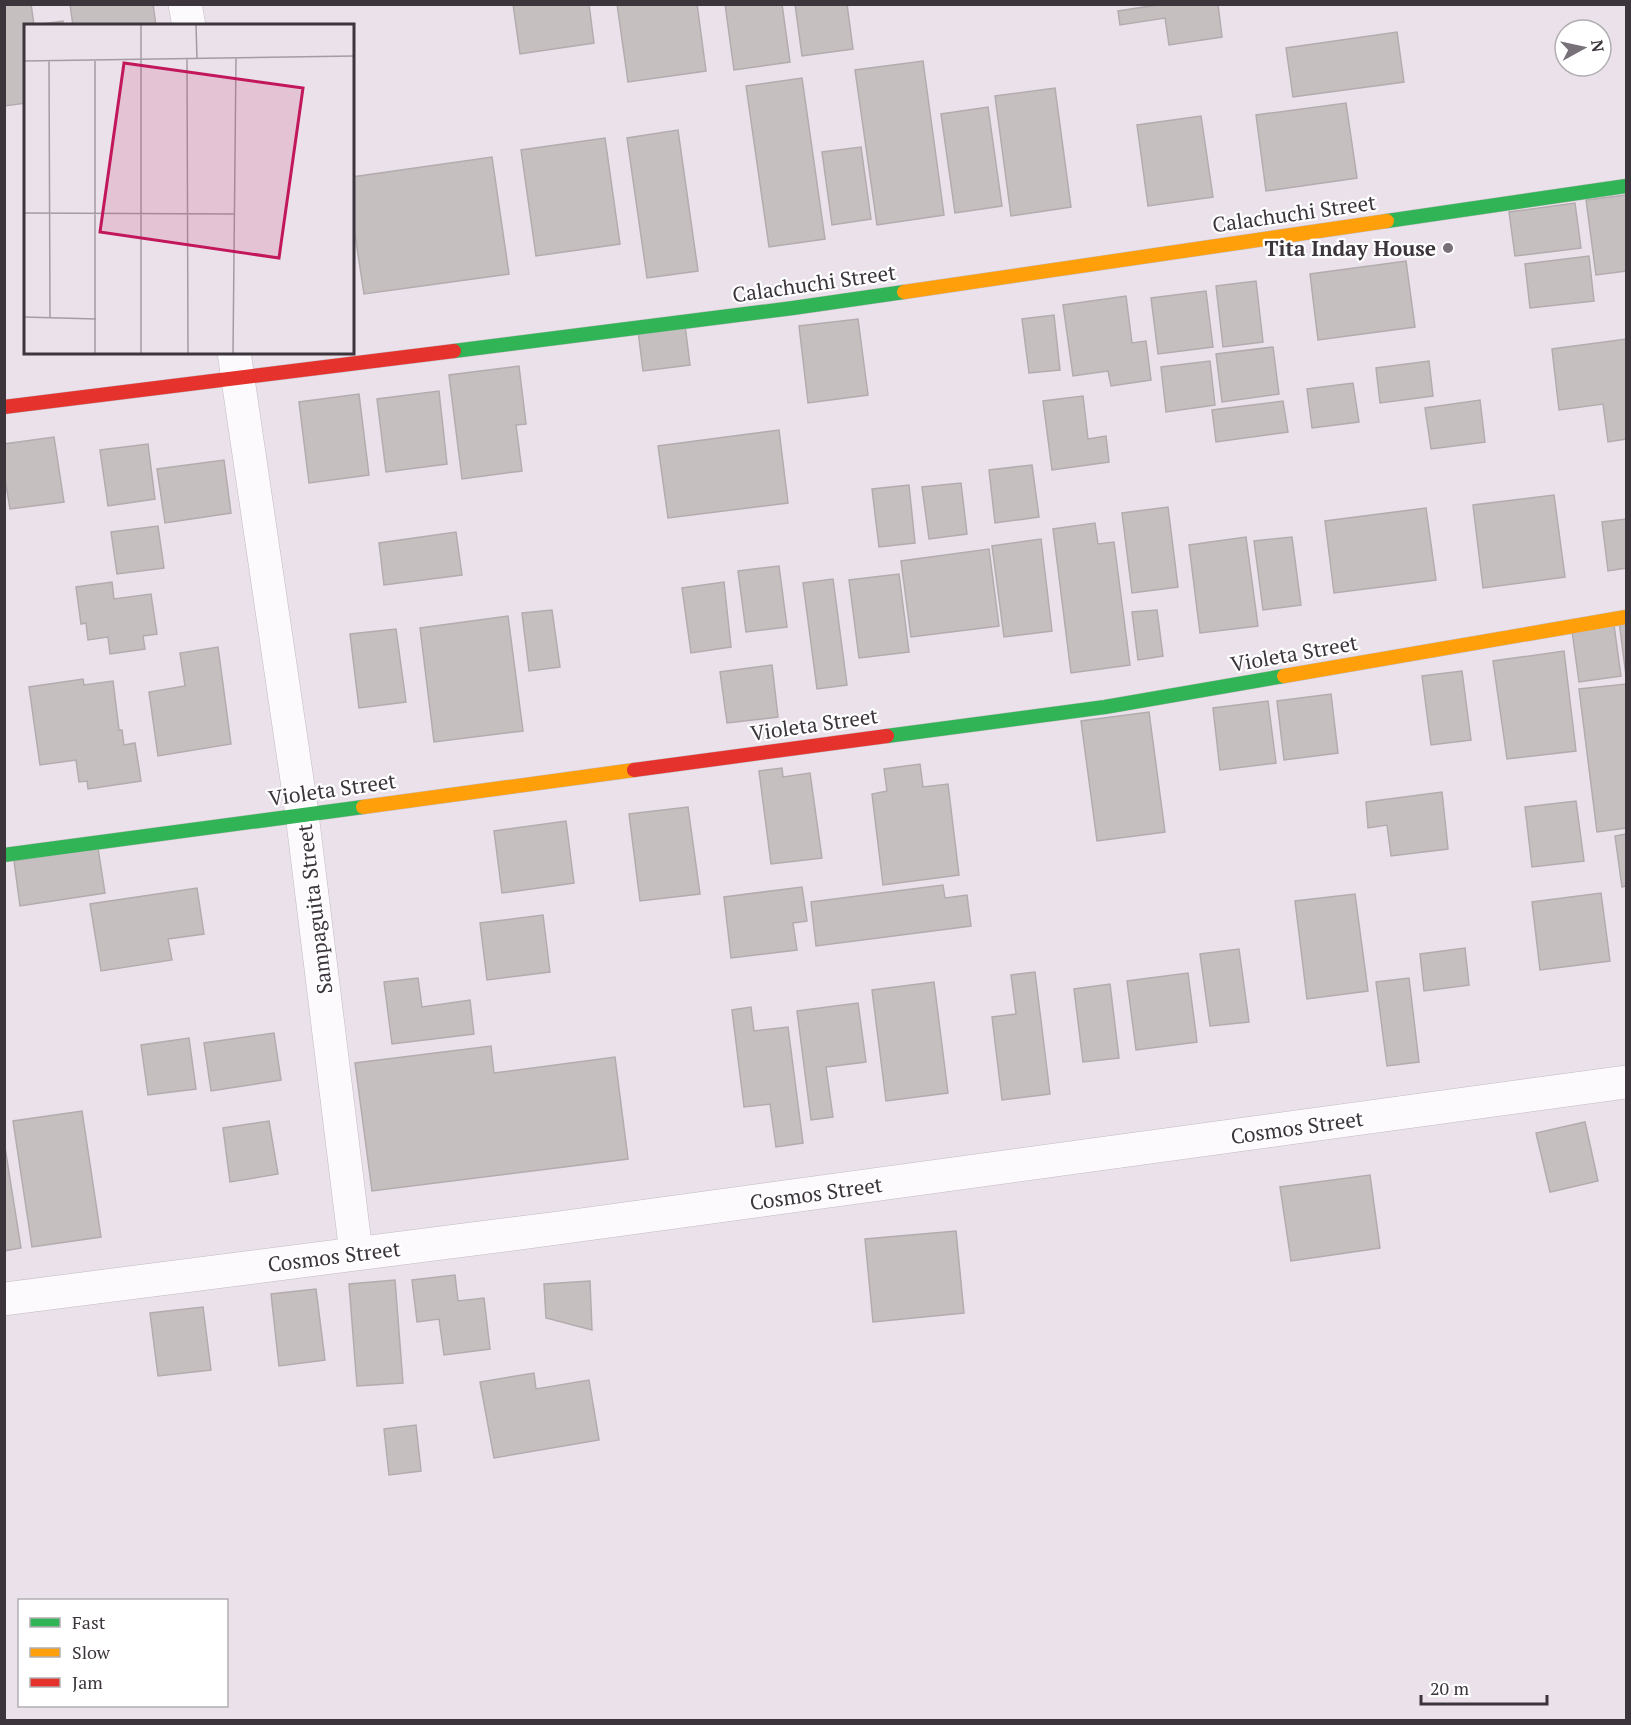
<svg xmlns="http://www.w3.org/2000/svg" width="1631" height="1725" viewBox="0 0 1631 1725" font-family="'PT Serif',serif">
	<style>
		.building { fill: #c6bfc0; stroke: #b3acae; stroke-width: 1.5 }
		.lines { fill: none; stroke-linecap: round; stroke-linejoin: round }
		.street-casing { stroke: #c2bbc2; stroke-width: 34 }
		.fast-casing { stroke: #c2bbc2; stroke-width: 15 }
		.slow-casing { stroke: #c2bbc2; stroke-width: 15 }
		.jam-casing { stroke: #c2bbc2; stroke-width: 15 }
		.street { stroke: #fcfafc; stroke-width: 33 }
		.fast { stroke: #30b455; stroke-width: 14 }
		.slow { stroke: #ff9f0a; stroke-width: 14 }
		.jam { stroke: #e5322d; stroke-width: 14 }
		.poi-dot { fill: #797179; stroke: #fff; stroke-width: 2 }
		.labels { text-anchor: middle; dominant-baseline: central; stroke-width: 4.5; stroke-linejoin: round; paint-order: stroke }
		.street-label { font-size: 21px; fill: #3c353c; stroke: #fff }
		.poi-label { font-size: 21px; font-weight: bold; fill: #3c353c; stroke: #fff; text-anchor: end }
		.inset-road { fill: none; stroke: #a49ca4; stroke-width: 1.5 }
		.view { fill: #c2185b; fill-opacity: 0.15; stroke: #c2185b; stroke-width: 3 }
		.inset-edge { fill: none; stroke: #3c353c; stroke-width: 3 }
	</style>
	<rect width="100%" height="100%" fill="#eae1ea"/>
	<g class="building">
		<path d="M 4,4 L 31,4 L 34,25 L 63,21 L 63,26 L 26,26 L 26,103 L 4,106 Z"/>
		<path d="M 70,4 L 153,4 L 156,26 L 73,26 Z"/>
		<path d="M 513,4 L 589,4 L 594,43 L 520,54 Z"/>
		<path d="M 617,4 L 697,4 L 706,71 L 628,82 Z"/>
		<path d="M 725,4 L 782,4 L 790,62 L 734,70 Z"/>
		<path d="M 795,4 L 847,4 L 853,49 L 802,56 Z"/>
		<path d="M 1164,4 L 1218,4 L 1222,37 L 1169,45 L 1165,18 L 1120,25 L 1118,11 Z"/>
		<path d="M 1397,32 L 1404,82 L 1293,97 L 1286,48 Z"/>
		<path d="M 923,61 L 944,215 L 877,225 L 855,70 Z"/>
		<path d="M 802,78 L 825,239 L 769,247 L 746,86 Z"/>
		<path d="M 1055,88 L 1071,207 L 1011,216 L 995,96 Z"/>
		<path d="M 1346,103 L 1357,178 L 1266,191 L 1256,115 Z"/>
		<path d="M 988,107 L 1002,206 L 955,213 L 941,114 Z"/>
		<path d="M 1201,116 L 1213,197 L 1148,206 L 1137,125 Z"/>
		<path d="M 678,130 L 698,271 L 647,278 L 627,138 Z"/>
		<path d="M 605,138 L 620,244 L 536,256 L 521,150 Z"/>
		<path d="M 861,147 L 871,219 L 832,225 L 822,152 Z"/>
		<path d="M 492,157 L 509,274 L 364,294 L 352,215 L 352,177 Z"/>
		<path d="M 1626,195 L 1626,271 L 1596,275 L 1586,200 Z"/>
		<path d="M 1575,203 L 1581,248 L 1515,256 L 1509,212 Z"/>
		<path d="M 1589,256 L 1594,301 L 1530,308 L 1525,264 Z"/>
		<path d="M 1406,261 L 1415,327 L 1318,340 L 1310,274 Z"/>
		<path d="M 1256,281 L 1263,342 L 1223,347 L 1216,286 Z"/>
		<path d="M 1206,291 L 1213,347 L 1158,354 L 1151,298 Z"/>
		<path d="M 1126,296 L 1132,343 L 1146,341 L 1151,380 L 1111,386 L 1108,371 L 1073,376 L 1063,305 Z"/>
		<path d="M 1054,315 L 1060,370 L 1029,373 L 1022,319 Z"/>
		<path d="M 858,319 L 868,395 L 808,403 L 799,326 Z"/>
		<path d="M 685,325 L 690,365 L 643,371 L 638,331 Z"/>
		<path d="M 1626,339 L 1626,439 L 1608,442 L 1603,404 L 1559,410 L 1552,349 Z"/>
		<path d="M 1273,347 L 1279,394 L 1222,402 L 1216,354 Z"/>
		<path d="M 1210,361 L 1215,405 L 1166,412 L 1161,367 Z"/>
		<path d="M 1429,361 L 1433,396 L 1380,403 L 1376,368 Z"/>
		<path d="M 519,366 L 526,424 L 516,425 L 522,471 L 462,479 L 449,375 Z"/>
		<path d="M 1353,383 L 1359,422 L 1312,428 L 1307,389 Z"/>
		<path d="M 439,391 L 447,464 L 386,472 L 377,399 Z"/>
		<path d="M 359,394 L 369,475 L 309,483 L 299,402 Z"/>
		<path d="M 1083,396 L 1088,439 L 1106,436 L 1109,462 L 1052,470 L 1043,401 Z"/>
		<path d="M 1480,400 L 1485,442 L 1431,449 L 1425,408 Z"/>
		<path d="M 1283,401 L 1288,432 L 1216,442 L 1212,410 Z"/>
		<path d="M 779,430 L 788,503 L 668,518 L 658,446 Z"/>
		<path d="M 54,437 L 64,502 L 10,509 L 4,473 L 4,444 Z"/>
		<path d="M 148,444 L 155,499 L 108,506 L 100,450 Z"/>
		<path d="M 224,460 L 231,513 L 165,523 L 157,469 Z"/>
		<path d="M 1032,465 L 1039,517 L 995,523 L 989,470 Z"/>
		<path d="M 961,483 L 967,534 L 929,539 L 922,487 Z"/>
		<path d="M 909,485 L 915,543 L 879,547 L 872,489 Z"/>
		<path d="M 1554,495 L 1565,577 L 1483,588 L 1473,505 Z"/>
		<path d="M 1168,507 L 1178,587 L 1132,593 L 1122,513 Z"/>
		<path d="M 1426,508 L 1436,580 L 1334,593 L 1325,521 Z"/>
		<path d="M 1626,519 L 1626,568 L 1608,571 L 1602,522 Z"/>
		<path d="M 1095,523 L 1098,544 L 1114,542 L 1130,665 L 1071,673 L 1053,529 Z"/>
		<path d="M 158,526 L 164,568 L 117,574 L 111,532 Z"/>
		<path d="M 456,532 L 462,575 L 384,585 L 379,543 Z"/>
		<path d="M 1246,537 L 1258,626 L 1200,633 L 1189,545 Z"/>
		<path d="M 1292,537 L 1301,605 L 1263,610 L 1254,541 Z"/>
		<path d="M 1041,539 L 1052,631 L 1004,637 L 992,546 Z"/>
		<path d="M 989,549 L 999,626 L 911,637 L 901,561 Z"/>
		<path d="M 779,566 L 787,627 L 746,632 L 738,571 Z"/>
		<path d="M 899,574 L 909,652 L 859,658 L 849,580 Z"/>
		<path d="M 833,579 L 847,685 L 817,689 L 803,583 Z"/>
		<path d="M 112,582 L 114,599 L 151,594 L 157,634 L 143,636 L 145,649 L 110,654 L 108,637 L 88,640 L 86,623 L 81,624 L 76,587 Z"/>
		<path d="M 724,582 L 731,647 L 691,653 L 682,588 Z"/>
		<path d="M 552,610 L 560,667 L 529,671 L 522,613 Z"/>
		<path d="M 1157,610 L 1163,656 L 1138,660 L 1132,612 Z"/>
		<path d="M 508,616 L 523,731 L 434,742 L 420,628 Z"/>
		<path d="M 1626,620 L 1626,676 L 1619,621 Z"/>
		<path d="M 1614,625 L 1621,676 L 1579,682 L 1572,631 Z"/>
		<path d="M 396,629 L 406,702 L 359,708 L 350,634 Z"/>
		<path d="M 218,647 L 231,744 L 158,756 L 149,692 L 185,686 L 180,653 Z"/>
		<path d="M 1564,651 L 1576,751 L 1507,759 L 1493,661 Z"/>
		<path d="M 772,665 L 778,717 L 727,723 L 720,672 Z"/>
		<path d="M 1462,671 L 1471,740 L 1431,745 L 1422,676 Z"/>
		<path d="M 83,679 L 84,685 L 113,681 L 119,730 L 122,730 L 124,745 L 135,743 L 141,781 L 88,789 L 87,781 L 79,782 L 76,760 L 40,765 L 29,687 Z"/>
		<path d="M 1626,684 L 1626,828 L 1597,832 L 1579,689 Z"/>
		<path d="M 1331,694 L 1338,753 L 1284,760 L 1277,701 Z"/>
		<path d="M 1268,701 L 1276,763 L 1220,770 L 1213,708 Z"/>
		<path d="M 1149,712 L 1165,832 L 1097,841 L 1081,721 Z"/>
		<path d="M 920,764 L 923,787 L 948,784 L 959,875 L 883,885 L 872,794 L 887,791 L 884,769 Z"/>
		<path d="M 782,768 L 783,777 L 810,773 L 822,858 L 771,864 L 759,771 Z"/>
		<path d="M 1442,792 L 1448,849 L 1391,856 L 1387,825 L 1368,828 L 1366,802 Z"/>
		<path d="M 1576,801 L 1584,861 L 1532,867 L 1525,807 Z"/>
		<path d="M 688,807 L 700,894 L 640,901 L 629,814 Z"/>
		<path d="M 566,821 L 574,883 L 502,893 L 494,831 Z"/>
		<path d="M 1626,834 L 1626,886 L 1622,887 L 1615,836 Z"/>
		<path d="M 98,848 L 105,893 L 20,906 L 14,861 Z"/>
		<path d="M 943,885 L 945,898 L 967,895 L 971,926 L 816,946 L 811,902 Z"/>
		<path d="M 802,887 L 807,921 L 793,923 L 797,950 L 731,958 L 724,897 Z"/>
		<path d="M 197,888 L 204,934 L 168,939 L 172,960 L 101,971 L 90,904 Z"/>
		<path d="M 1601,893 L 1610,961 L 1540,970 L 1532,902 Z"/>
		<path d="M 1355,894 L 1368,991 L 1307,999 L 1295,901 Z"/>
		<path d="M 543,915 L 550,972 L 487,980 L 480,923 Z"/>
		<path d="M 1465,948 L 1469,985 L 1424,991 L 1420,954 Z"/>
		<path d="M 1239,949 L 1249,1022 L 1210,1026 L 1200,954 Z"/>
		<path d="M 1035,972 L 1050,1094 L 1002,1100 L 992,1017 L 1016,1014 L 1011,975 Z"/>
		<path d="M 1188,973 L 1197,1042 L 1136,1050 L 1127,981 Z"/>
		<path d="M 418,978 L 422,1007 L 470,1000 L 474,1034 L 392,1044 L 384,982 Z"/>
		<path d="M 1409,978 L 1419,1062 L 1387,1066 L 1376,982 Z"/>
		<path d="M 934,982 L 948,1093 L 886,1101 L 872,990 Z"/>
		<path d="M 1110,984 L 1119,1058 L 1083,1062 L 1074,989 Z"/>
		<path d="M 858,1003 L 866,1062 L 826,1067 L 833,1117 L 811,1120 L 797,1011 Z"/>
		<path d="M 751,1007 L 754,1031 L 788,1027 L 803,1143 L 776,1147 L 770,1104 L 744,1107 L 732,1010 Z"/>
		<path d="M 274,1033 L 281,1080 L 211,1091 L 204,1043 Z"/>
		<path d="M 189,1038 L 196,1089 L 148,1095 L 141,1045 Z"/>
		<path d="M 491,1046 L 494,1073 L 615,1057 L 628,1159 L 372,1191 L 355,1063 Z"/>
		<path d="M 82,1111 L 101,1237 L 32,1247 L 13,1121 Z"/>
		<path d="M 269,1121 L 278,1174 L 230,1182 L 223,1128 Z"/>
		<path d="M 1585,1122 L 1598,1181 L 1550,1192 L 1536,1133 Z"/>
		<path d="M 4,1141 L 21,1248 L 4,1251 Z"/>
		<path d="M 1370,1175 L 1380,1248 L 1291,1261 L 1280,1187 Z"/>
		<path d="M 956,1231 L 964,1313 L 873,1322 L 865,1239 Z"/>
		<path d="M 455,1275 L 458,1301 L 484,1298 L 490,1349 L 444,1355 L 439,1319 L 417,1322 L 412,1280 Z"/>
		<path d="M 395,1280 L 403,1383 L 357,1386 L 349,1284 Z"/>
		<path d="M 590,1281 L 592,1330 L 546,1318 L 544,1284 Z"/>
		<path d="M 316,1289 L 325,1360 L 279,1366 L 271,1294 Z"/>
		<path d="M 203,1307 L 211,1370 L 158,1376 L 150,1313 Z"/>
		<path d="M 534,1373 L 536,1389 L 589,1380 L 599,1440 L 494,1458 L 480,1382 Z"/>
		<path d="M 416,1425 L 421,1471 L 389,1475 L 384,1429 Z"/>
	</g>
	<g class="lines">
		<g class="street-casing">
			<g id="street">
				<path d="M 185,4 L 189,26"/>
				<path d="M 234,352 L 302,814 L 356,1253"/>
				<path d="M 4,1299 L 551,1229 L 1626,1082"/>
			</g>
		</g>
		<g class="fast-casing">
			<g id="fast">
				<path d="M 1387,221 L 1626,186"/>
				<path d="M 454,351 L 793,308 L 904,292"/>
				<path d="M 887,736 L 1105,707 L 1284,676"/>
				<path d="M 4,855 L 363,807"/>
			</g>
		</g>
		<g class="slow-casing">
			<g id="slow">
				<path d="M 904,292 L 1387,221"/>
				<path d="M 1284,676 L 1626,617"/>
				<path d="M 363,807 L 634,770"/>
			</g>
		</g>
		<g class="jam-casing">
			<g id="jam">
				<path d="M 4,407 L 454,351"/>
				<path d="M 634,770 L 887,736"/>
			</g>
		</g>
		<use href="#street" class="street"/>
		<use href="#fast" class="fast"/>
		<use href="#slow" class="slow"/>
		<use href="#jam" class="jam"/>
	</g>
	<circle class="poi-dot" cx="1448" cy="248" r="6"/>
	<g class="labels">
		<g class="street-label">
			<text transform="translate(1294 213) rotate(-8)">Calachuchi Street</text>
			<text transform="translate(814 283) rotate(-8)">Calachuchi Street</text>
			<text transform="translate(1294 653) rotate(-10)">Violeta Street</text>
			<text transform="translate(814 724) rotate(-8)">Violeta Street</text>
			<text transform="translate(332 789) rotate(-8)">Violeta Street</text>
			<text transform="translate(314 909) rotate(-97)">Sampaguita Street</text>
			<text transform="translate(1297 1127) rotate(-8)">Cosmos Street</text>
			<text transform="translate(816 1193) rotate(-8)">Cosmos Street</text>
			<text transform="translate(334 1256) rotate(-7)">Cosmos Street</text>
		</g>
		<g class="poi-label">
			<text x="1436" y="248">Tita Inday House</text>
		</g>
	</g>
	<g transform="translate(24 24)">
		<rect width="330" height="330" fill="#eae1ea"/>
		<path class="inset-road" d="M 117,1 L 117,329M 172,1 L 173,35M 163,35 L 164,329M 25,36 L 26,293M 0,37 L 330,32M 71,37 L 71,329M 0,189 L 211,190M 0,293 L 72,295M 209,329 L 212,34"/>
		<path class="view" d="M 100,39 L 279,64 L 255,234 L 76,208 Z"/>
		<rect width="330" height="330" class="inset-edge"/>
	</g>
	<rect width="1631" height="1725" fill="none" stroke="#3c353c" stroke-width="12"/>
	<rect x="18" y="1599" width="210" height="108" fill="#ffffff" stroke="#b1aeb1" stroke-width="1.5"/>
	<rect x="30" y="1618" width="30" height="9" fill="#30b455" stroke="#b1aeb1" stroke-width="1.5"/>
	<text x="72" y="1629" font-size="18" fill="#3c353c">Fast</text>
	<rect x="30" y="1648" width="30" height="9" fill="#ff9f0a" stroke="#b1aeb1" stroke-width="1.5"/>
	<text x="72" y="1659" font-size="18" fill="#3c353c">Slow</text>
	<rect x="30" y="1678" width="30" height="9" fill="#e5322d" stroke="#b1aeb1" stroke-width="1.5"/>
	<text x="72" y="1689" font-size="18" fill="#3c353c">Jam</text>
	<g transform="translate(1583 48) rotate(82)"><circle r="28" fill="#ffffff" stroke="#b1aeb1" stroke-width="1.5"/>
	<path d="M0-4.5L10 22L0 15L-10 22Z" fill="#797179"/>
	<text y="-9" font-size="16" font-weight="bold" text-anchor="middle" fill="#3c353c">N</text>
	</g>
	<path d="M1421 1695v9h126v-9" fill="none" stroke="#3c353c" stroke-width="3"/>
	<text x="1430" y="1695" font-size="18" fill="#3c353c" stroke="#ffffff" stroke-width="4.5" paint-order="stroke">20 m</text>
</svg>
